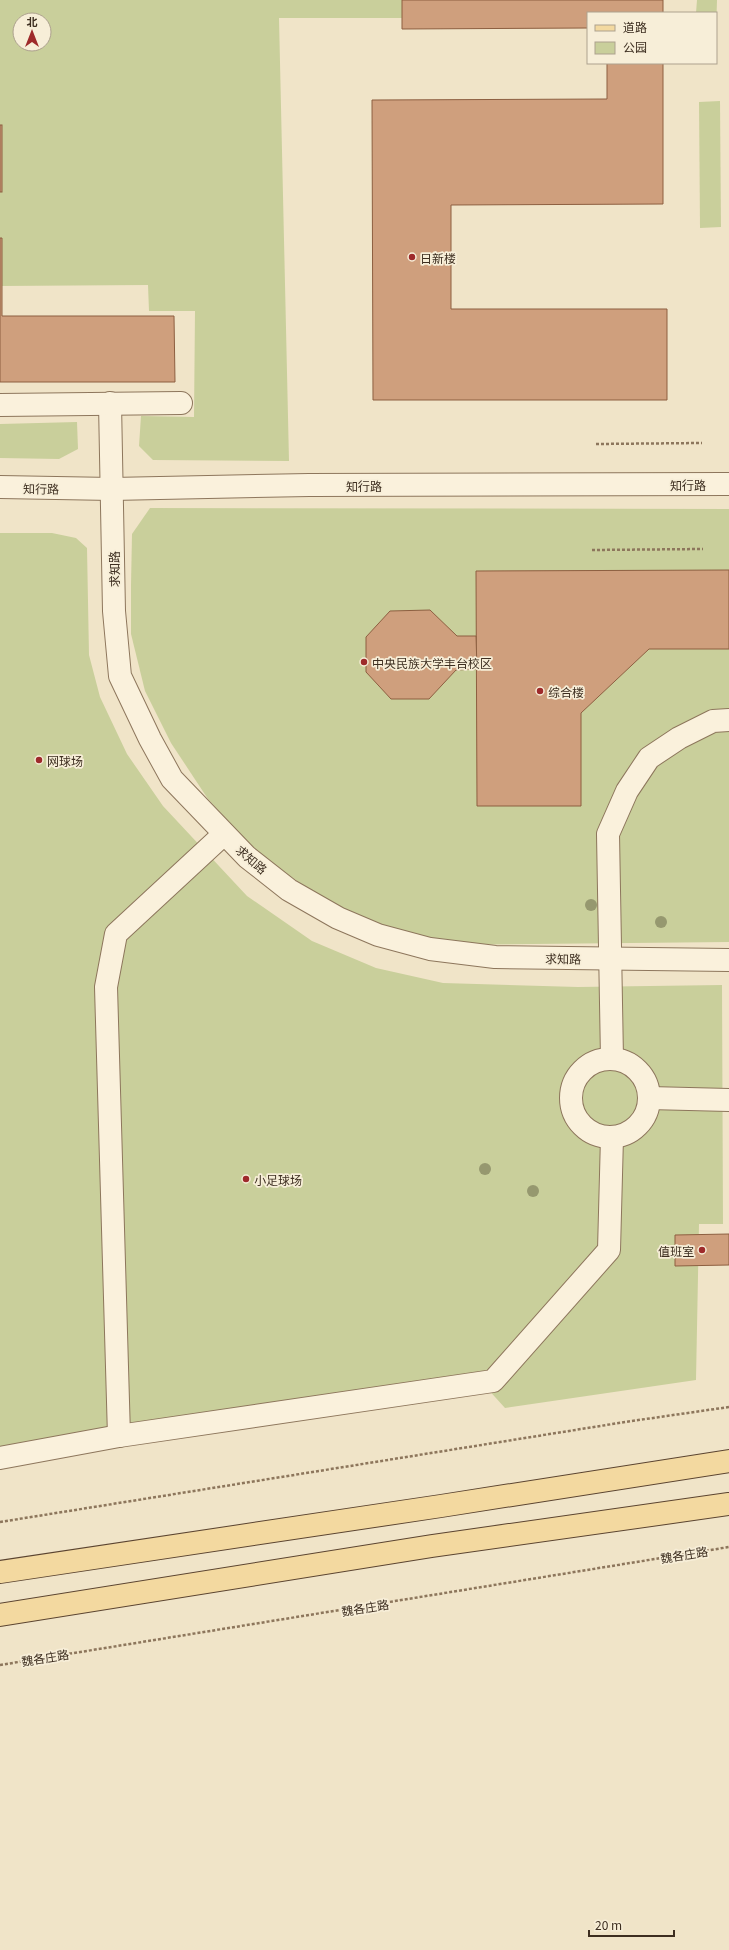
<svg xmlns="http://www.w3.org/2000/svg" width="729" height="1950" viewBox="0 0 729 1950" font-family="Georgia,'Noto Sans SC',serif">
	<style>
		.green { fill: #c9cf9b; fill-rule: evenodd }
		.building { fill: #cf9f7d; stroke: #8d5f41 }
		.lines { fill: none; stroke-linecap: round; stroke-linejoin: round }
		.minor-casing { stroke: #8d765c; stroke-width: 24 }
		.major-casing { stroke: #5b4430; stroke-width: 24 }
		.path { stroke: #8d765c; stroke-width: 2.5; stroke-dasharray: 3 2; stroke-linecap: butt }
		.minor { stroke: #faf1dc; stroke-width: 22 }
		.major { stroke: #f3d9a0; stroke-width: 22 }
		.tree { fill: #96986f }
		.poi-dot { fill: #9e2a2b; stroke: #f7eed8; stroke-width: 1.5 }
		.labels { text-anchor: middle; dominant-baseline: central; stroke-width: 3.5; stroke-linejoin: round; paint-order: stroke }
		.poi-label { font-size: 12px; fill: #3d2e20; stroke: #f7eed8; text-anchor: start }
		.street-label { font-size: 12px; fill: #3d2e20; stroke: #f7eed8 }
	</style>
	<rect width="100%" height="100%" fill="#f0e4c8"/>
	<g class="green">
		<path d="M 0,0 L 424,0 L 424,18 L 279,18 L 289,461 L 153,460 L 139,446 L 141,416 L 194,417 L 195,311 L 149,311 L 148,285 L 0,286 ZM 20,20 L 44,20 L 44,44 L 20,44 Z"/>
		<path d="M 697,0 L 717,0 L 716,34 L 716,13 L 696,13 Z"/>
		<path d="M 720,101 L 721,227 L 700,228 L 699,102 Z"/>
		<path d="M 77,422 L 78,449 L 59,459 L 0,458 L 0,424 Z"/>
		<path d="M 150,508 L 729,509 L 729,942 L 434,945 L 338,909 L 258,854 L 208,799 L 171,743 L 145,691 L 131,634 L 131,585 L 132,534 Z"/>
		<path d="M 0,533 L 52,533 L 76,538 L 87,548 L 89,655 L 100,697 L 127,754 L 163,806 L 247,896 L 312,941 L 376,968 L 443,983 L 578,987 L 722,985 L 723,1224 L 699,1224 L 696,1380 L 505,1408 L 476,1376 L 0,1451 Z"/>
	</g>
	<g class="building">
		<path d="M 402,0 L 663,0 L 663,13 L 588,13 L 588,28 L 402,29 Z"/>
		<path d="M 607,63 L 663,63 L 663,204 L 451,205 L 451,309 L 667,309 L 667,400 L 373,400 L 372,100 L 607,99 Z"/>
		<rect x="0" y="125" width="2" height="67"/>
		<path d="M 0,238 L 2,238 L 2,316 L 174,316 L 175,382 L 0,382 Z"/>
		<path d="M 729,570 L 729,649 L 649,649 L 581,713 L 581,806 L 477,806 L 476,571 Z"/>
		<path d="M 430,610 L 457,636 L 476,636 L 477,669 L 456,670 L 429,699 L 391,699 L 366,672 L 366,637 L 390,611 Z"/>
		<path d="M 729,1234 L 729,1265 L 675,1266 L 675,1235 Z"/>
	</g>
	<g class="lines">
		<g class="minor-casing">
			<g id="minor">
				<path d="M 110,403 L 114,611 L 120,676 L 150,739 L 172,779 L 247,857 L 289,890 L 338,918 L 378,935 L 430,949 L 495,957 L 729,960"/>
				<path d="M 0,405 L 181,403"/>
				<path d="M 0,487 L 112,489 L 309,485 L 729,484"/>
				<path d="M 612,1059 L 608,834 L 627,791 L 649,758 L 679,738 L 713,721 L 729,720"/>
				<circle cx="610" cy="1098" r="39"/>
				<path d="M 649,1098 L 729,1100"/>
				<path d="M 119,1436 L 106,987 L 116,934 L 224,834"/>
				<path d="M 0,1458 L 119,1436 L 493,1381 L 609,1250 L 612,1137"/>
			</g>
		</g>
		<g class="major-casing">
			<g id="major">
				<path d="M 0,1572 L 441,1506 L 729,1461"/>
				<path d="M 0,1615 L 432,1546 L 729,1504"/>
			</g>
		</g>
		<g class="path">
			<path d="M 596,444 L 702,443"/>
			<path d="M 592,550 L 703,549"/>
			<path d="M 0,1522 L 625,1422 L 729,1407"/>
			<path d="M 0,1665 L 729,1547"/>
		</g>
		<use href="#minor" class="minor"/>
		<use href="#major" class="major"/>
	</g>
	<g class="tree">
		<circle cx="591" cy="905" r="6"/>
		<circle cx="661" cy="922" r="6"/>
		<circle cx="485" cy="1169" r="6"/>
		<circle cx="533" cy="1191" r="6"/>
	</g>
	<g class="poi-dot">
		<circle cx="412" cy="257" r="4"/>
		<circle cx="364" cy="662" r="4"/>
		<circle cx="540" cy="691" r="4"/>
		<circle cx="39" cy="760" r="4"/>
		<circle cx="246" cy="1179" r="4"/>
		<circle cx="702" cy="1250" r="4"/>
	</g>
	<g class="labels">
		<g class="poi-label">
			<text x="420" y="257">日新楼</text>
			<text x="372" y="662">中央民族大学丰台校区</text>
			<text x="548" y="691">综合楼</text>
			<text x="47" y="760">网球场</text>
			<text x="254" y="1179">小足球场</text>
			<text x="694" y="1250" text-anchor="end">值班室</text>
		</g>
		<g class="street-label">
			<text x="688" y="484">知行路</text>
			<text x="364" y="485">知行路</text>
			<text transform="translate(41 488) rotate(1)">知行路</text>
			<text transform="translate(113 569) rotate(-90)">求知路</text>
			<text transform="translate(252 859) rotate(41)">求知路</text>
			<text transform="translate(563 958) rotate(1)">求知路</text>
			<text transform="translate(684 1554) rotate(-9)">魏各庄路</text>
			<text transform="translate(365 1607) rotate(-9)">魏各庄路</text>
			<text transform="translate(45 1657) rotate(-9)">魏各庄路</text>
		</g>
	</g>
	<rect x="587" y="12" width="130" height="52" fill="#f7eed8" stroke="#ada18e"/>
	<rect x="595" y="25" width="20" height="6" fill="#f3d9a0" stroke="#ada18e"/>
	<text x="623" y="32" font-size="12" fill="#3d2e20">道路</text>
	<rect x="595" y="42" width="20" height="12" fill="#c9cf9b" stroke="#ada18e"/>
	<text x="623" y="52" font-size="12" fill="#3d2e20">公园</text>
	<g transform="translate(32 32)"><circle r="19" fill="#f7eed8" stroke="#ada18e"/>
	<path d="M0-3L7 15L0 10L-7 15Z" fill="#9e2a2b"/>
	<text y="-6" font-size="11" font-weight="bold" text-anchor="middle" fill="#3d2e20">北</text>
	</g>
	<path d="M589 1930v6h85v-6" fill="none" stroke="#3d2e20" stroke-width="2"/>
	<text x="595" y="1930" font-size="12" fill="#3d2e20" stroke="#f7eed8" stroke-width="3" paint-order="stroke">20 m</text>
</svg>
